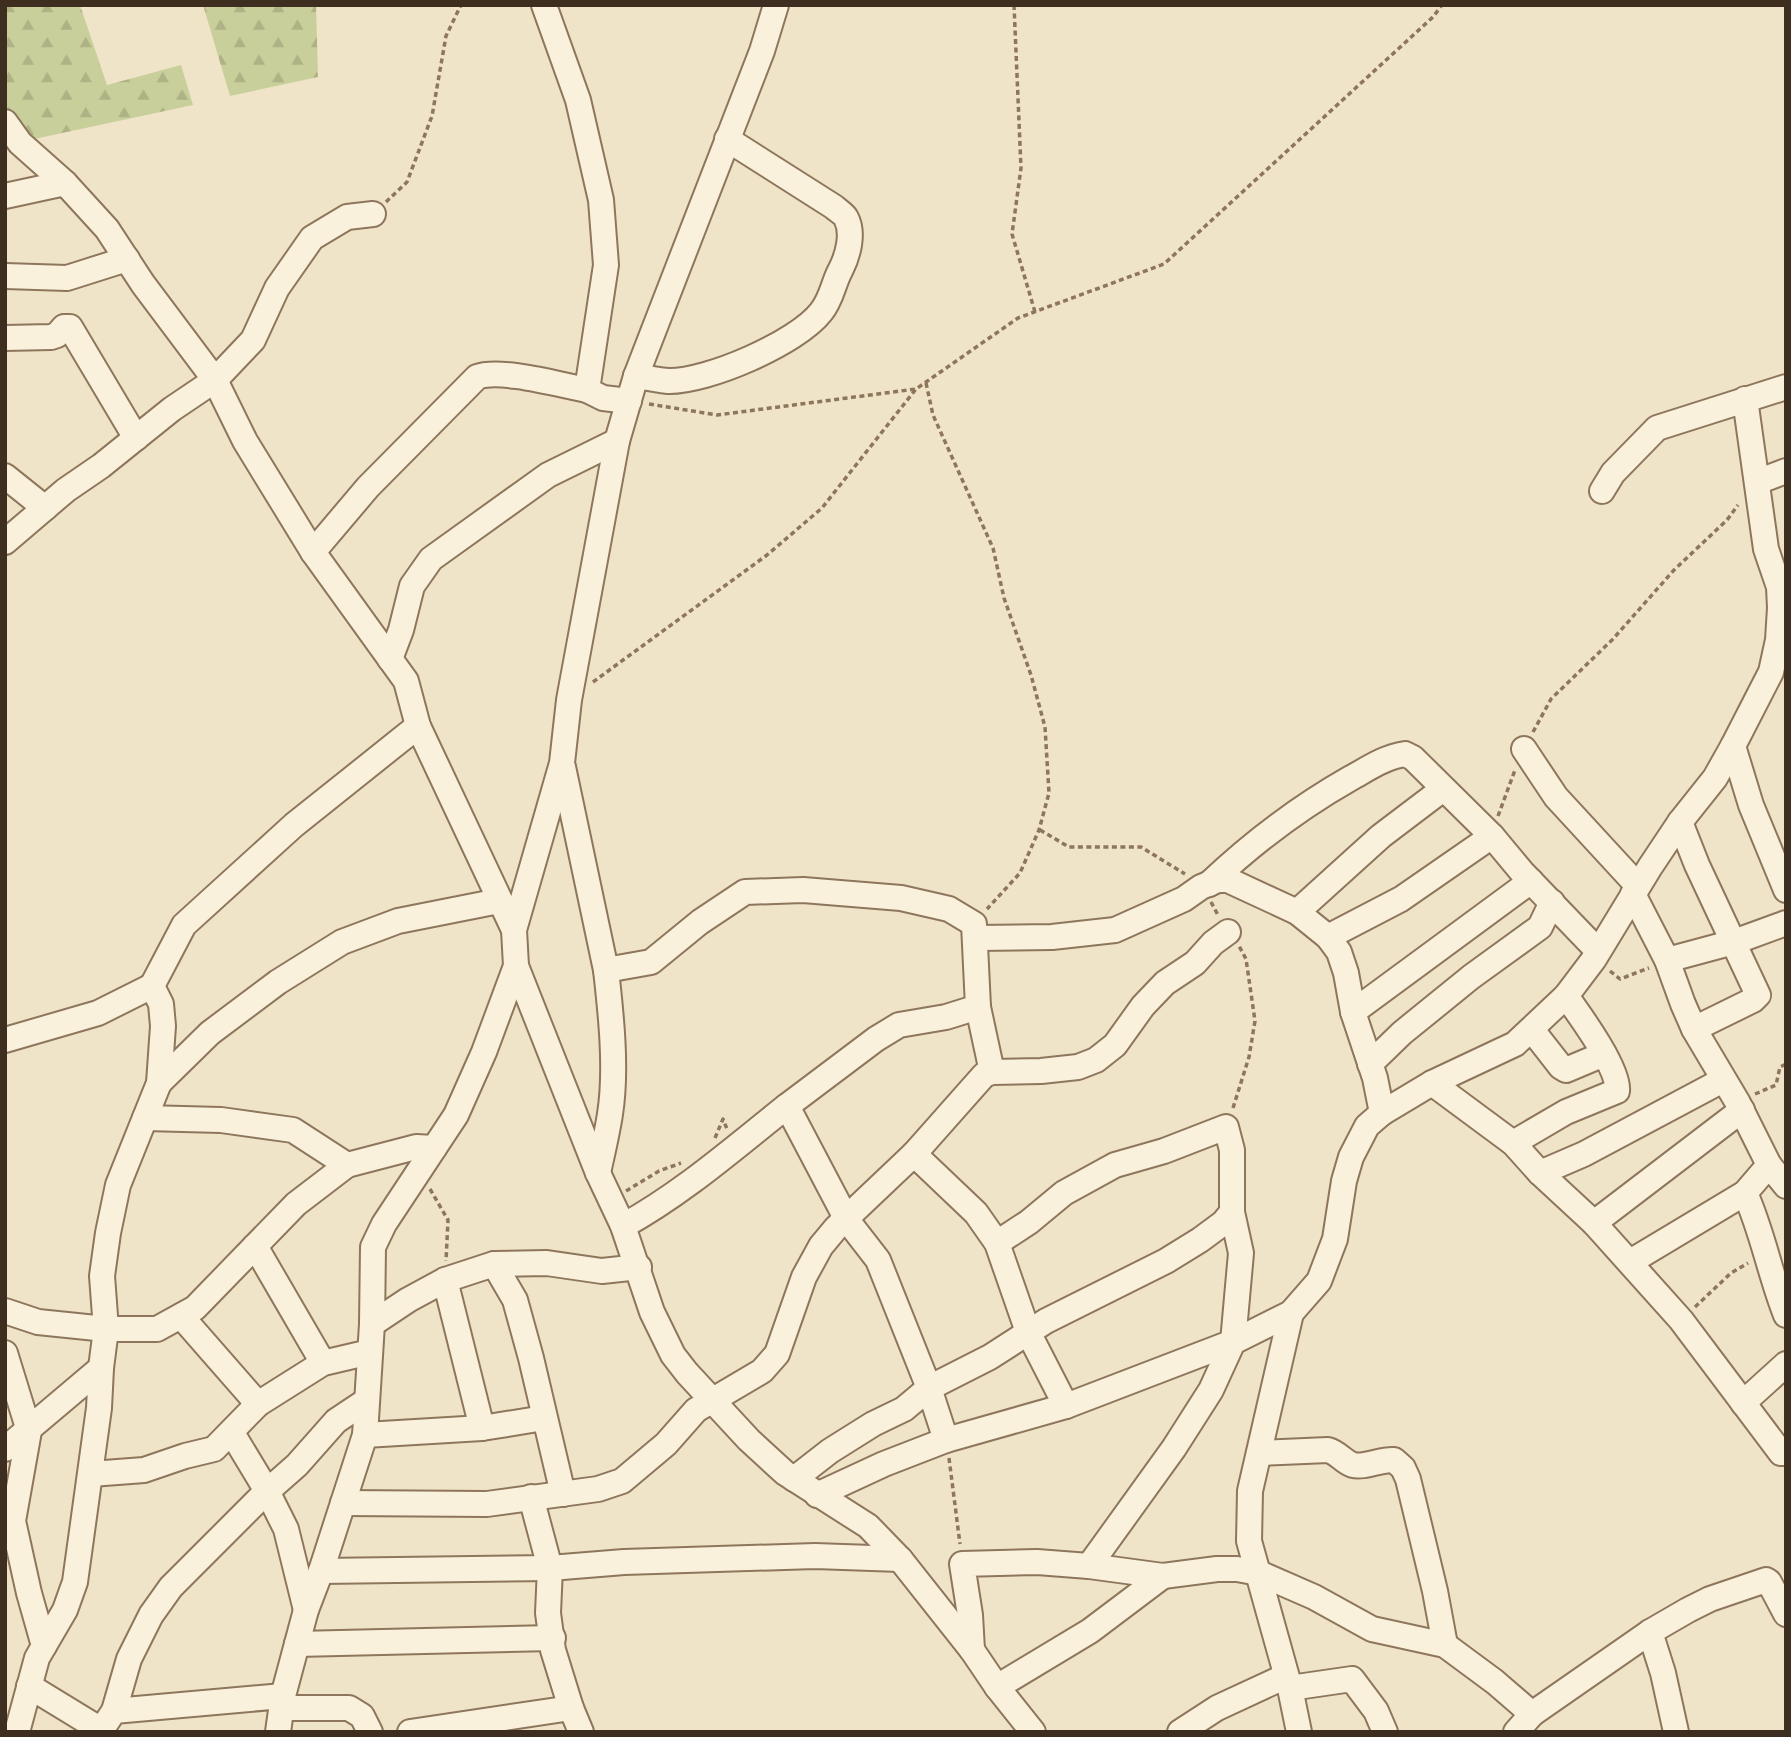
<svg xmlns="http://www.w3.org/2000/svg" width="1791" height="1737" viewBox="0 0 1791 1737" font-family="'Times New Roman',serif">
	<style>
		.forest { fill: url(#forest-firs) }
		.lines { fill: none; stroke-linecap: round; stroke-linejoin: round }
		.minor-casing { stroke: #8d765c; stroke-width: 28 }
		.path { stroke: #8d765c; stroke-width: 3.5; stroke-dasharray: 5 3.5; stroke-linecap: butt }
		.minor { stroke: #faf1dc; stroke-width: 24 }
	</style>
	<defs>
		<pattern id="forest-firs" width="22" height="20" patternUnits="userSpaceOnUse" patternTransform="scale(1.75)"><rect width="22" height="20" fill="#c9cf9b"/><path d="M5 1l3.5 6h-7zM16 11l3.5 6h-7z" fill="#aeb285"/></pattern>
	</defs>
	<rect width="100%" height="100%" fill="#f0e4c8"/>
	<g class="forest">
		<path d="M 5,5 L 80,5 L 107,85 L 181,65 L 193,105 L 25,141 L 5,104 Z"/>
		<path d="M 203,5 L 316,5 L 318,77 L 230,96 Z"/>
	</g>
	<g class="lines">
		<g class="minor-casing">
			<g id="minor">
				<path d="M 544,5 L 578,100 L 601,200 L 606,265 L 587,390 L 603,398 L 629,401"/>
				<path d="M 5,122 L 20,143 L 65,183 L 107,229 L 143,284 L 215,380 L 245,441 L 313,552 L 406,681 L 418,726 L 514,930"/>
				<path d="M 5,196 L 65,183"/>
				<path d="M 5,276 L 67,278 L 127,259"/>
				<path d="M 5,338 L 51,337 L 57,335 L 64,327 L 70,327 L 136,438"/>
				<path d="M 636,376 C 647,378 658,380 668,381 C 707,382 797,343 821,312 C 832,299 833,283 841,269 C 848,255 854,233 846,218 C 844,214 837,210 834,207 L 727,139"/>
				<path d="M 5,476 L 45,508"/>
				<path d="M 1757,482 L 1786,471"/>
				<path d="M 1602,491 L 1613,473 L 1657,428 L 1786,387"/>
				<path d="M 5,542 L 66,490 L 101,466 L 172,409 L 215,380 L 253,340 L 277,288 L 312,238 L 347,217 L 373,214"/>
				<path d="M 313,552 L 368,487 L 477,377 C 500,368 560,385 587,390"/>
				<path d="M 390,659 L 401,630 L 412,586 L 431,559 L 548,475 L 617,441"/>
				<path d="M 1733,746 L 1751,805 L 1786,890"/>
				<path d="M 1524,749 L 1556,797 L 1638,886"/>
				<path d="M 563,767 L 606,970 C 611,1014 617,1070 610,1114 C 607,1134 602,1154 598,1173"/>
				<path d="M 1680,822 L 1697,865 L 1758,995 L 1753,1000 L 1694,1029"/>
				<path d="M 1209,884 C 1252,843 1300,807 1351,778 C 1369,768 1385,757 1405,754 L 1413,758 L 1492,836 L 1522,872 L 1598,951"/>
				<path d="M 1633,894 L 1667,960 L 1683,1004 L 1694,1029 L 1738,1103 L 1769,1165 L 1786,1186"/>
				<path d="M 1297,912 L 1381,836 L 1443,789"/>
				<path d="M 1328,937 L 1401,899 L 1492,836"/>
				<path d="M 976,938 L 1052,937 L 1115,930 L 1184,899 L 1201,887 L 1218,880 L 1228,880 L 1297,912 L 1328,937 L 1339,952 L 1346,973 L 1353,1012 L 1375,1078 L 1382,1113"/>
				<path d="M 1667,960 L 1734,942 L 1786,923"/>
				<path d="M 516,966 L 598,1173 L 623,1226 L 652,1312 L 673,1355 L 687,1373 L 749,1440 L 785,1473 L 868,1526 L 900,1559 L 972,1650 L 997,1687 L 1033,1732"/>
				<path d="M 606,970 L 651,962 L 700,922 L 745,892 L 803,890 L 901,898 L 949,909 L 974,924 L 978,1007 L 992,1072"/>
				<path d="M 1353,1012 L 1531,881"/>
				<path d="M 1532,1030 L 1561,1067 L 1566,1070 L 1604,1054"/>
				<path d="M 5,1040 L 98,1013 L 152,986"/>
				<path d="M 1370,1064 L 1402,1033 L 1471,977 L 1540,927 L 1552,902"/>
				<path d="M 159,1083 L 210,1033 L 278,982 L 342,942 L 398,921 L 499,901"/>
				<path d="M 1432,1083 L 1513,1143 L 1540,1173 L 1594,1223 L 1681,1320 L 1781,1453 L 1786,1453"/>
				<path d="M 787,1106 L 876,1039 L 899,1025 L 946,1017 L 978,1007"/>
				<path d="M 145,1118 L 221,1120 L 293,1130 L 347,1165"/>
				<path d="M 1513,1143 L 1566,1112 L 1617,1091 C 1620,1070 1579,1014 1566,996"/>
				<path d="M 914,1154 L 976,1213 L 997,1243 L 1028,1332 L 1066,1406"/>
				<path d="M 1540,1173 L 1584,1154 L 1723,1080"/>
				<path d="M 1745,1193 C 1763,1233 1770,1275 1786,1315"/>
				<path d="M 1594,1223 L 1742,1110"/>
				<path d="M 623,1226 C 683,1193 734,1148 787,1106 L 847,1220 L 878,1260 L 929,1388 L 946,1440"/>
				<path d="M 255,1246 L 323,1363"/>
				<path d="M 1630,1262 L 1745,1193 L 1769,1165"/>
				<path d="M 494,1264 L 515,1300 L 531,1358 L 563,1494"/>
				<path d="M 445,1280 L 482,1428 L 544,1418"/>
				<path d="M 5,1311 L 38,1322 L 106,1329 L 157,1329 L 195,1308 L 296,1204 L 347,1165 L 416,1147 L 434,1148"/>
				<path d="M 1291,1313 L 1250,1491 L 1249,1541 L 1290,1688 L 1299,1732"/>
				<path d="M 181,1316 L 258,1404"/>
				<path d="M 372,1324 L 408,1300 L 445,1280 L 494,1264 L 547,1263 L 602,1271 L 639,1267"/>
				<path d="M 5,1353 L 29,1431 L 13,1521 L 29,1593 L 44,1646"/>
				<path d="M 1743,1403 L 1786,1364"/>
				<path d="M 232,1433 L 267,1491 L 286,1529 L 306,1610"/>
				<path d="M 365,1435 L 482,1428"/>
				<path d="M 5,1449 L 101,1368"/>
				<path d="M 1260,1453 L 1328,1450 C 1339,1453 1343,1462 1353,1465 C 1364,1468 1381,1459 1394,1460 L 1403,1468 L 1408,1479 L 1435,1591 L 1445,1645"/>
				<path d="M 91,1474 L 144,1470 L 185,1456 L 214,1449 L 258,1404 L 323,1363 L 370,1352"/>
				<path d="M 794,1479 L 830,1451 L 873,1424 L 904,1409 L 929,1388 L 990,1357 L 1046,1321 L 1166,1261 L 1200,1240 L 1223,1223 L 1232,1212"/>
				<path d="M 817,1495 L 884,1464 L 946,1440 L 1066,1406 L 1233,1342 L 1241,1253 L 1232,1212 L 1232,1150 L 1226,1127 L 1164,1151 L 1115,1165 L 1064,1193 L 1029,1222 L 997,1243"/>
				<path d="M 531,1497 L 550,1568 L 548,1613 L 553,1650 L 571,1708 L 581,1732"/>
				<path d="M 343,1503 L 487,1504 L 598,1489 L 622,1481 L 666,1444 L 696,1410 L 762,1371 L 777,1354 L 804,1277 L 821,1246 L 836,1228 L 914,1154 L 984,1075 L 992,1072 L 1041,1071 L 1078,1067 L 1096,1060 L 1115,1045 L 1143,1006 L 1165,983 L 1195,963 L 1213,943 L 1228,932"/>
				<path d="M 1089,1566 L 1174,1448 L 1211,1390 L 1233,1342 L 1291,1313 L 1319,1281 L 1335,1239 L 1344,1181 L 1351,1157 L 1367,1126 L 1382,1113 L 1432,1083 L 1515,1044 L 1566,996 L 1594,959 L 1650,867 L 1680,822 L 1715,778 L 1733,746 L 1771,672 L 1778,640 L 1780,608 L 1779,587 L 1766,549 L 1745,399"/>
				<path d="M 321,1571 L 550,1568 L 624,1562 L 815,1556 L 900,1559"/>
				<path d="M 1650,1632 L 1663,1673 L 1676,1732"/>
				<path d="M 297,1644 L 553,1638"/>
				<path d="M 972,1650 L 970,1615 L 962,1564 L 1037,1562 L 1089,1566 L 1163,1576 L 1217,1569 L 1237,1569 L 1259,1573 L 1314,1597 L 1372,1629 L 1445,1645 L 1495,1682 L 1532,1714"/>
				<path d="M 29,1686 L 101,1730"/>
				<path d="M 997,1687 L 1090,1631 L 1163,1576"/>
				<path d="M 1290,1688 L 1352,1679 L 1376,1711 L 1385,1732"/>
				<path d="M 282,1708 L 349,1708 L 362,1716 L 370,1732"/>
				<path d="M 114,1711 L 129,1659 L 151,1615 L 171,1587 L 263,1495 L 297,1465 L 336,1421 L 366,1401"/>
				<path d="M 17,1732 L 37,1658 L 65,1610 L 75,1582 L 99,1408 L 101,1368 L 106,1329 L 102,1276 L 108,1233 L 118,1185 L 159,1083 L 163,1026 L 161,1004 L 152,986 L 184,925 L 294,825 L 418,726"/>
				<path d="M 100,1732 L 114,1711 L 283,1696"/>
				<path d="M 278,1732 L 283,1696 L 306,1610 L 321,1571 L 365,1435 L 372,1324 L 373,1247 L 384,1224 L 456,1115 L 484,1052 L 516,966 L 514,930 L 562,763 L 569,700 L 617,441 L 636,376 L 762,51 L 776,5"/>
				<path d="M 410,1732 L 571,1708"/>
				<path d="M 1180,1732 L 1217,1708 L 1286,1676"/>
				<path d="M 1516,1732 L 1532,1714 L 1650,1632 L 1688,1610 L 1710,1599 L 1766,1580 L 1769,1582 L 1786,1614"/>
			</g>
		</g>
		<g class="path">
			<path d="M 1014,5 L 1021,168 L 1012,234 L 1035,312"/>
			<path d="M 386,202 L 407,182 L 432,116 L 446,36 L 461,5"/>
			<path d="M 926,383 L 933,415 L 993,548 L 1004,598 L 1031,675 L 1045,727 L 1049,793 L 1039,830 L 1020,873 L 987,909"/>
			<path d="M 649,404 L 717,415 L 916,389 L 1018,318 L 1164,264 L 1433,17 L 1442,5"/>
			<path d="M 593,682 L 767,555 L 822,508 L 916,389"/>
			<path d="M 1533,732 L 1551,699 L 1613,639 L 1674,570 L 1727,520 L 1738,505"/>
			<path d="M 1498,816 L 1515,770"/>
			<path d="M 1040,830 L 1069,847 L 1141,847 L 1185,874"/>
			<path d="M 1211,902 L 1219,917"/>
			<path d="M 1610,971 L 1620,979 L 1649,968"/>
			<path d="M 1755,1094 L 1776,1085 L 1780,1067 L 1786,1064"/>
			<path d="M 1233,1108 L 1249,1057 L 1255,1021 L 1246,959 L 1239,946"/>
			<path d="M 715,1138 L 723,1119 L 727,1129"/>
			<path d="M 430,1189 L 448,1220 L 446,1261"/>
			<path d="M 626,1191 L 659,1171 L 681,1163"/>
			<path d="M 1695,1307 L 1731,1273 L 1748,1263"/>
			<path d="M 949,1458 L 960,1544"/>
		</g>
		<use href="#minor" class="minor"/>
	</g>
	<rect width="1791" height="1737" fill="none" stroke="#3d2e20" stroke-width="14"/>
</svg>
